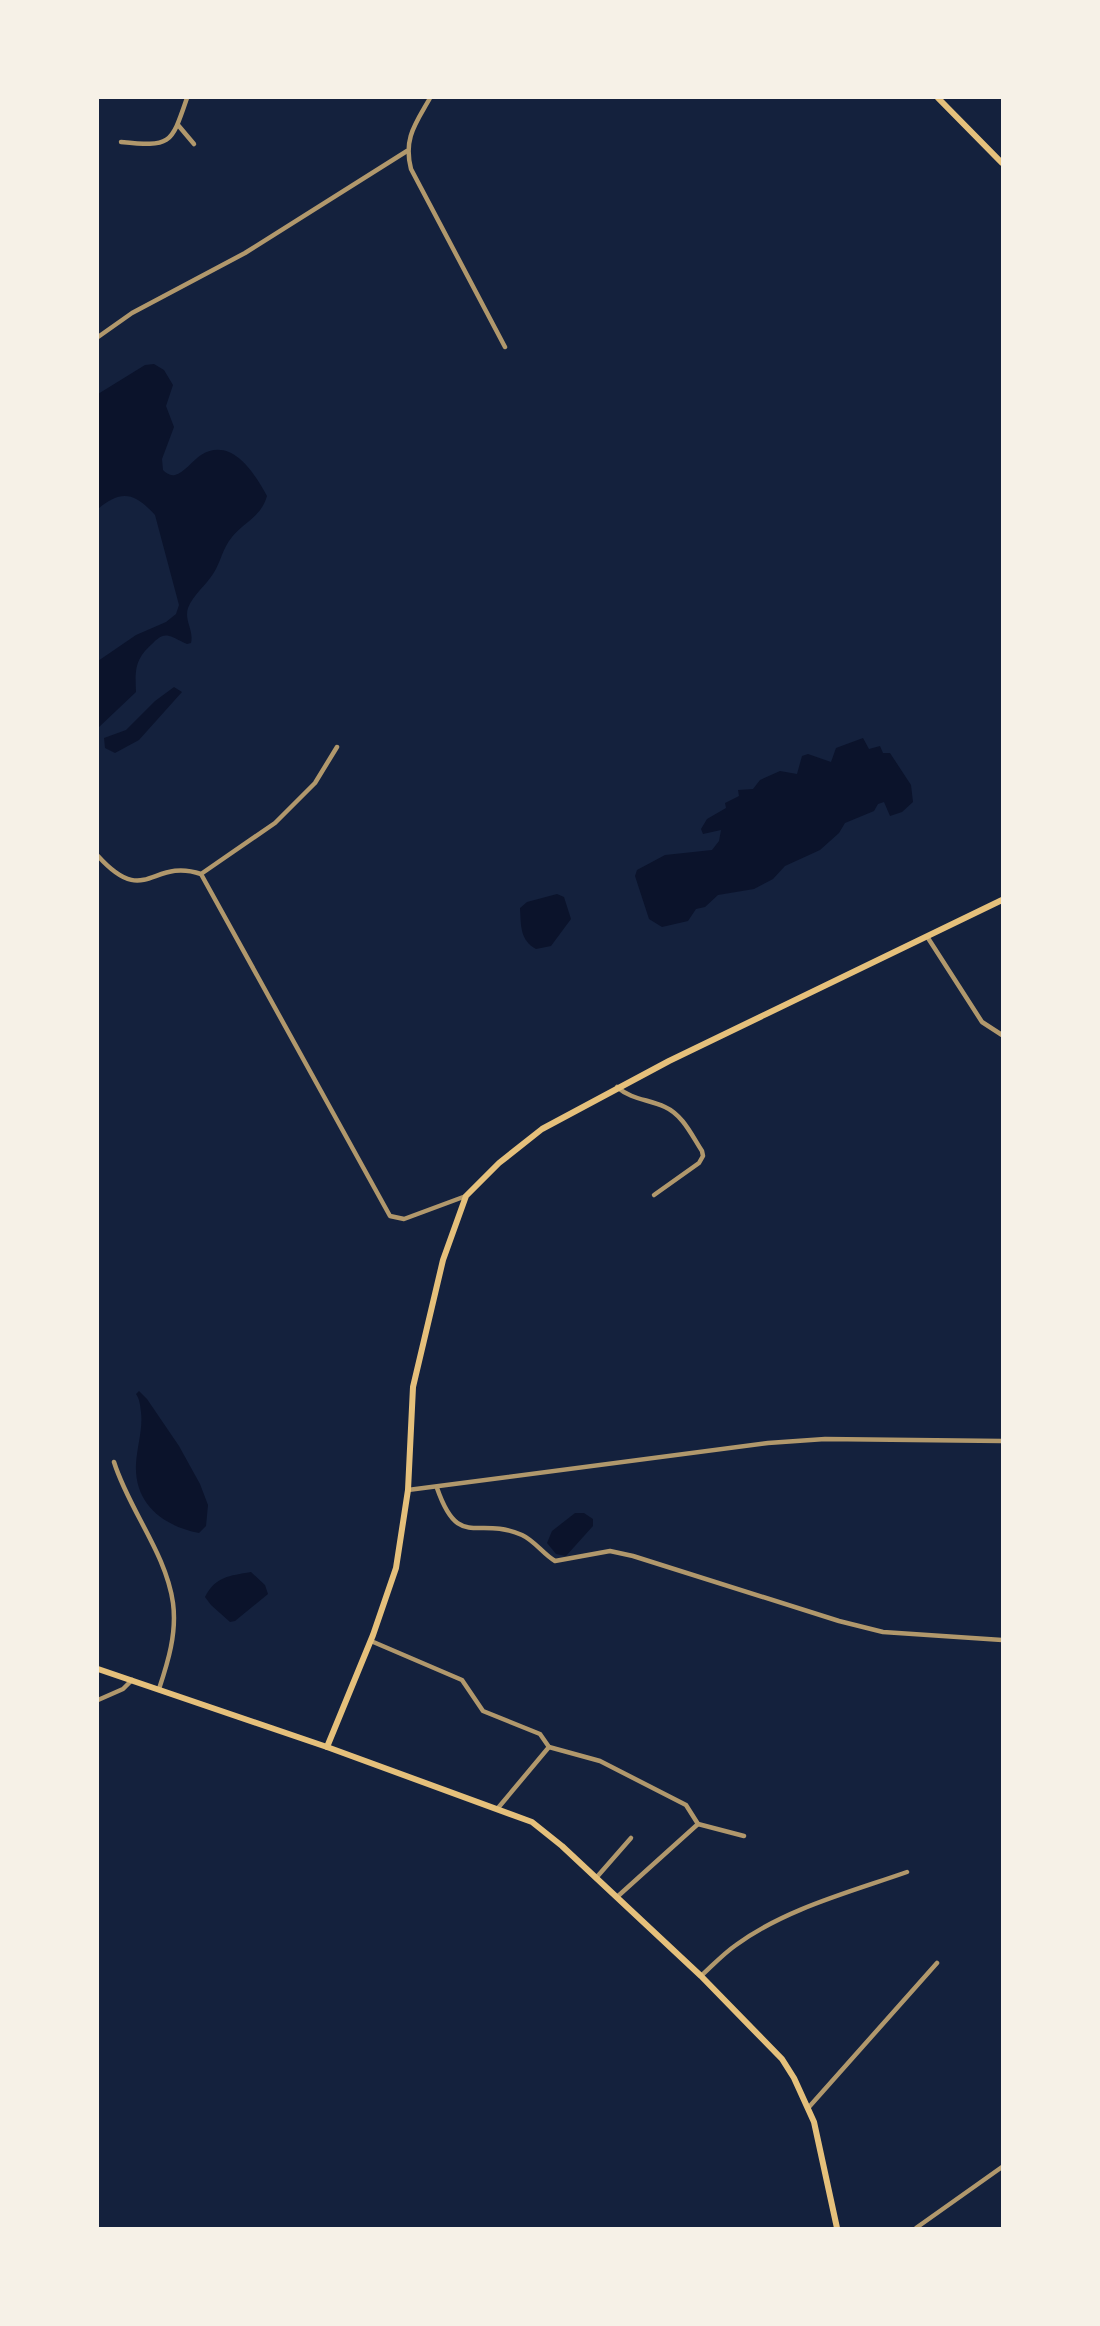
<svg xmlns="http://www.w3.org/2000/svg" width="1100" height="2326" viewBox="0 0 1100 2326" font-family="Spectral,serif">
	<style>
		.water { fill: #0b132b }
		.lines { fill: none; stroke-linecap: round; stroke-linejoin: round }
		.minor { stroke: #b1986c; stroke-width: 4.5 }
		.secondary { stroke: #e5c07b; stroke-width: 6 }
	</style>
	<rect width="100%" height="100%" fill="#14213d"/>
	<g class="water">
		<path d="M 154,364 L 164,370 L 173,385 L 166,406 L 174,427 L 162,459 L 163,470 C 166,473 170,476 175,475 C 184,473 193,460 201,455 C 232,436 255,474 267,496 C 261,517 244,522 232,537 C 222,549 221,562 213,574 C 206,585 193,595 188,608 C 184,621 194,630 191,643 L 187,644 C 181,642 175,637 169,636 C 162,634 157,639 152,644 C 135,659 135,670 136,692 L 98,728 L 98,661 L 136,635 L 166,622 L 176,614 L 179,605 L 155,515 C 134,492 121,490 98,509 L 98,394 L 145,365 Z"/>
		<path d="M 174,687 L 182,692 L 139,740 L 115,753 L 105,748 L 104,738 L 126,730 L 155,701 Z"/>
		<path d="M 863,738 L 869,749 L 880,746 L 883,753 L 890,753 L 911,785 L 913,802 L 902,812 L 890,816 L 884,802 L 878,804 L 874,811 L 845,823 L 839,833 L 820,850 L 785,866 L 773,879 L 754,889 L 718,895 L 705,907 L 696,909 L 688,921 L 662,927 L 649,919 L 635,876 L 637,870 L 665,855 L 712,850 L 719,841 L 721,830 L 703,834 L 701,829 L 707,819 L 726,808 L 725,803 L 739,796 L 738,790 L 753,789 L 760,780 L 780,771 L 797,774 L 802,756 L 808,754 L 831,762 L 836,748 Z"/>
		<path d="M 557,894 L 564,897 L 571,919 L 551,946 L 536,949 C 520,940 521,926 520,908 L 527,902 Z"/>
		<path d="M 139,1391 L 147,1399 L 179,1446 L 200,1484 L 208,1505 L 206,1526 L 199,1533 C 163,1526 134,1504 136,1464 C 137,1446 143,1430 141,1412 C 140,1405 140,1400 136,1394 Z"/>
		<path d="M 575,1513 L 584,1513 L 593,1519 L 593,1526 L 566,1556 L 556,1554 L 547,1543 L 552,1531 Z"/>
		<path d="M 251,1572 L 265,1585 L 268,1594 L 235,1621 L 230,1622 L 211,1605 L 205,1597 C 216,1576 229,1576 251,1572 Z"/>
	</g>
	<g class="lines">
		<g class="minor">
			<path d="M 430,98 C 416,123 403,138 411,169 L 505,347"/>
			<path d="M 178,125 L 194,144"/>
			<path d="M 121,142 C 171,147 171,145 187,98"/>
			<path d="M 98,337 L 132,313 L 245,253 L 407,151"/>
			<path d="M 98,856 C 146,909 151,857 201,874 L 275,823 L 315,783 L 337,747"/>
			<path d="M 201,874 L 390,1216 L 404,1219 L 466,1196"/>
			<path d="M 928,938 L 982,1022 L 1002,1035"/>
			<path d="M 617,1087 C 632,1100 648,1099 665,1107 C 683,1115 692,1136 702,1151 L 703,1156 L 699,1163 L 654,1195"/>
			<path d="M 114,1462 C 129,1510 166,1553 173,1603 C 177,1633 168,1662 159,1689"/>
			<path d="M 437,1488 C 459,1551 476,1515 522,1535 C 535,1541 543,1554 555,1561 L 610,1551 L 633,1556 L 839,1621 L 883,1632 L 1002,1640"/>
			<path d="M 408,1490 L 768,1443 L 825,1439 L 1002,1441"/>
			<path d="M 371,1641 L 462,1680 L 483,1711 L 540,1734 L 549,1747 L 600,1761 L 686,1805 L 698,1824 L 744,1836"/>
			<path d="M 98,1700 L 123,1689 L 132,1680"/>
			<path d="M 498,1808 L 549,1747"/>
			<path d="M 596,1878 L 631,1838"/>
			<path d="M 617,1897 L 698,1824"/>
			<path d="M 701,1976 C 712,1966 723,1954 736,1945 C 785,1909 850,1892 907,1872"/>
			<path d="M 809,2107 L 937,1963"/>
			<path d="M 916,2228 L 1002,2167"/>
		</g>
		<g class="secondary">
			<path d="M 938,98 L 1002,163"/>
			<path d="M 98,1669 L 327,1747 L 532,1822 L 562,1846 L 701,1976 L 782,2059 L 794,2078 L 814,2122 L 837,2228"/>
			<path d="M 327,1747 L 373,1635 L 396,1568 L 408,1490 L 413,1387 L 443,1260 L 466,1196 L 499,1163 L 542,1129 L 669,1061 L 1002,900"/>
		</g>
	</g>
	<rect width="1100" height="2326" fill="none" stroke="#f6f1e7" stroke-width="198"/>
</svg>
